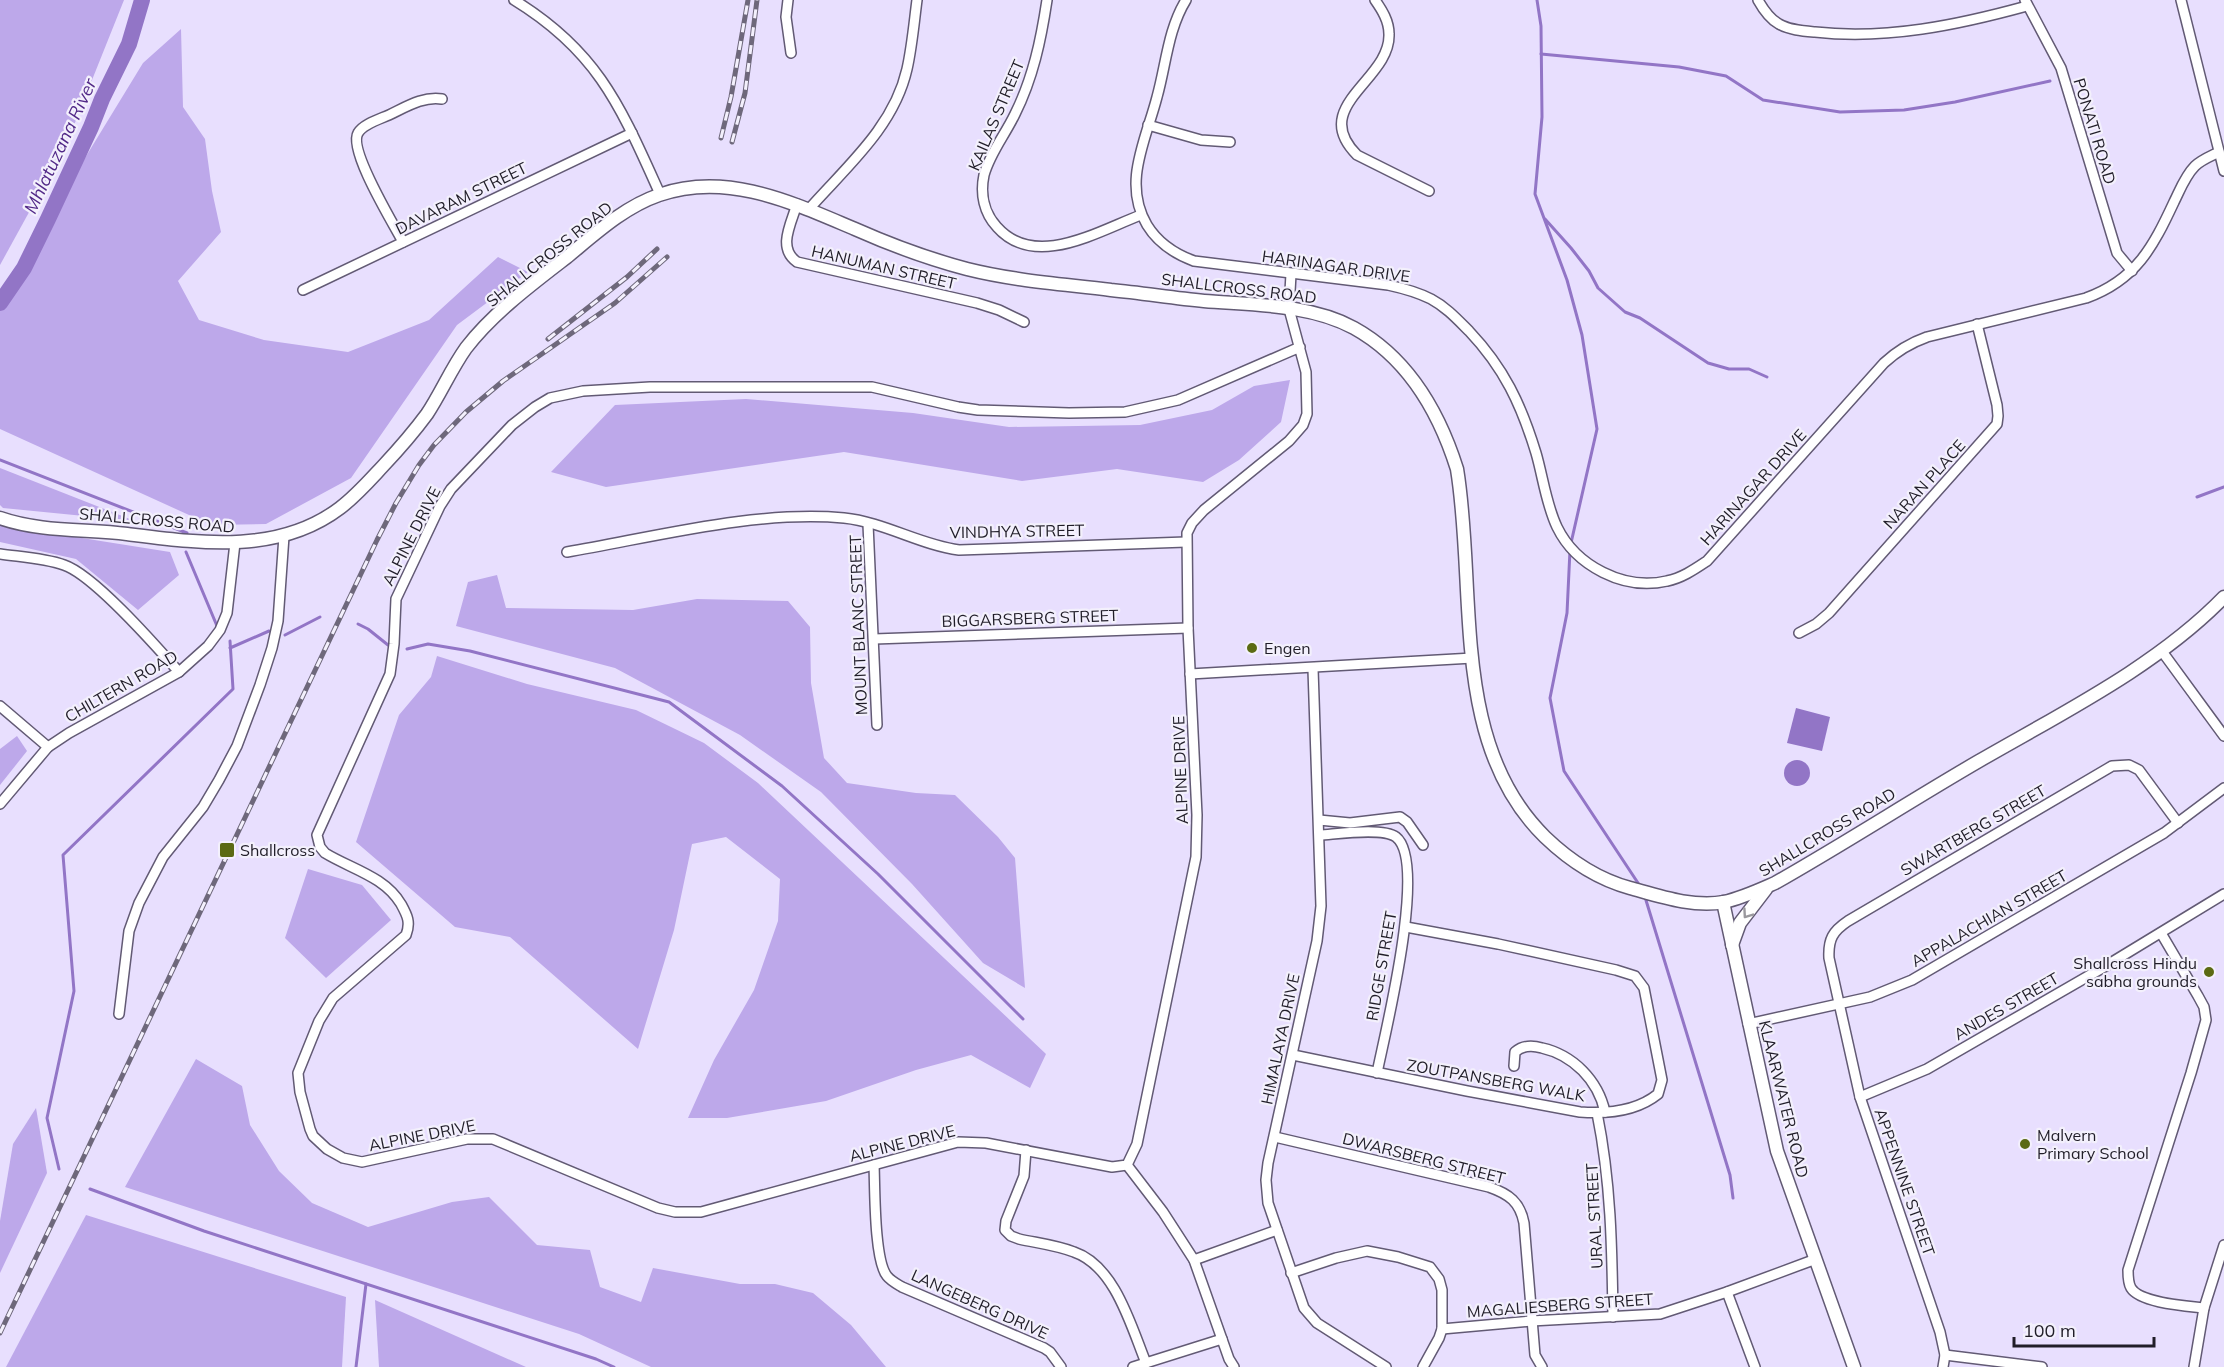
<svg xmlns="http://www.w3.org/2000/svg" width="2224" height="1367" viewBox="0 0 2224 1367" font-family="Mulish,sans-serif">
	<style>
		.green { fill: #bda8ea }
		.water { fill: #9275c6 }
		.lines { fill: none; stroke-linecap: round; stroke-linejoin: round }
		.stream { stroke: #9275c6; stroke-width: 3 }
		.river { stroke: #9275c6; stroke-width: 16 }
		.minor-casing { stroke: #625a74; stroke-width: 12 }
		.tertiary-casing { stroke: #625a74; stroke-width: 15 }
		.minor { stroke: #fff; stroke-width: 9 }
		.tertiary { stroke: #fff; stroke-width: 12 }
		.rail-casing { stroke: #6e687b; stroke-width: 5 }
		.rail { stroke: #f3f0fc; stroke-width: 3; stroke-dasharray: 9; stroke-linecap: butt }
		.oneway { stroke: #9b999e }
		.poi-dot { fill: #5b6a13; stroke: #f3f0fc; stroke-width: 2 }
		.labels { text-anchor: middle; dominant-baseline: central; stroke-width: 4.5; stroke-linejoin: round; paint-order: stroke }
		.street-label { font-size: 16px; fill: #201d28; stroke: #f3f0fc }
		.poi-label { font-size: 16px; fill: #201d28; stroke: #f3f0fc; text-anchor: start }
		.water-label { font-size: 18px; font-style: italic; fill: #522988; stroke: #f3f0fc }
	</style>
	<rect width="100%" height="100%" fill="#e8dffe"/>
	<g class="green">
		<path d="M 0,0 L 124,0 L 66,145 L 0,265 Z"/>
		<path d="M 181,29 L 183,107 L 205,139 L 212,191 L 221,232 L 178,281 L 199,320 L 264,340 L 348,352 L 429,320 L 498,257 L 528,272 L 457,325 L 351,478 L 266,524 L 211,525 L 0,429 L 0,297 L 143,63 Z"/>
		<path d="M 1290,380 L 1281,422 L 1239,460 L 1203,482 L 1117,469 L 1022,481 L 844,452 L 606,487 L 551,472 L 615,405 L 746,399 L 913,413 L 1009,427 L 1140,425 L 1212,410 L 1254,386 Z"/>
		<path d="M 0,468 L 135,521 L 3,508 L 0,505 Z"/>
		<path d="M 0,525 L 170,552 L 179,575 L 138,610 L 76,559 L 0,542 Z"/>
		<path d="M 497,575 L 506,608 L 633,610 L 697,599 L 788,601 L 810,627 L 811,683 L 824,758 L 847,783 L 916,793 L 955,795 L 998,837 L 1015,858 L 1025,988 L 983,963 L 912,884 L 821,792 L 740,735 L 615,668 L 456,626 L 468,582 Z"/>
		<path d="M 437,656 L 527,684 L 636,710 L 704,743 L 758,783 L 1046,1054 L 1030,1088 L 971,1055 L 916,1070 L 826,1101 L 727,1118 L 688,1118 L 714,1060 L 754,990 L 778,921 L 780,879 L 726,837 L 692,844 L 674,930 L 638,1049 L 510,937 L 455,927 L 356,842 L 399,715 L 431,677 Z"/>
		<path d="M 17,736 L 27,751 L 0,785 L 0,749 Z"/>
		<path d="M 308,869 L 362,885 L 391,920 L 326,978 L 285,938 Z"/>
		<path d="M 196,1059 L 242,1086 L 250,1125 L 279,1171 L 312,1203 L 368,1227 L 452,1202 L 489,1197 L 537,1245 L 590,1250 L 600,1287 L 641,1302 L 653,1268 L 740,1284 L 775,1284 L 813,1293 L 851,1325 L 886,1367 L 651,1367 L 579,1334 L 125,1187 Z"/>
		<path d="M 36,1108 L 47,1173 L 0,1273 L 0,1221 L 13,1144 Z"/>
		<path d="M 86,1215 L 346,1297 L 342,1367 L 6,1367 Z"/>
		<path d="M 375,1300 L 526,1367 L 379,1367 Z"/>
	</g>
	<g class="water">
		<path d="M 1796,708 L 1830,717 L 1822,751 L 1787,743 Z"/>
		<circle cx="1797" cy="773" r="13"/>
	</g>
	<g class="lines">
		<g class="stream">
			<path d="M 1537,0 L 1541,26 L 1542,117 L 1535,194 L 1567,280 L 1582,335 L 1597,429 L 1571,543"/>
			<path d="M 1541,54 L 1679,67 L 1726,76 L 1763,100 L 1840,112 L 1904,110 L 1955,102 L 2050,81"/>
			<path d="M 1545,219 L 1571,248 L 1589,271 L 1598,288 L 1625,312 L 1640,318 L 1708,363 L 1729,369 L 1749,369 L 1767,377"/>
			<path d="M 0,460 L 187,533"/>
			<path d="M 2197,497 L 2224,487"/>
			<path d="M 1570,550 L 1567,613 L 1550,698 L 1564,771 L 1640,886"/>
			<path d="M 186,552 L 217,626"/>
			<path d="M 358,624 L 368,629 L 388,645"/>
			<path d="M 285,635 L 320,617"/>
			<path d="M 230,648 L 269,631"/>
			<path d="M 407,649 L 428,644 L 470,651 L 669,702 L 782,786 L 878,874 L 1023,1019"/>
			<path d="M 1645,897 L 1730,1175 L 1733,1198"/>
			<path d="M 59,1169 L 47,1118 L 74,991 L 63,855 L 233,689 L 230,641"/>
			<path d="M 90,1189 L 204,1231 L 596,1359 L 614,1367"/>
			<path d="M 356,1367 L 366,1284"/>
		</g>
		<path class="river" d="M 0,303 L 24,268 L 48,219 L 91,127 L 102,99 L 129,44 L 142,0"/>
		<g class="minor-casing">
			<g id="minor">
				<path d="M 514,0 C 599,52 621,108 660,194"/>
				<path d="M 788,0 L 786,17 L 791,53"/>
				<path d="M 1047,0 C 1041,40 1033,78 1015,114 C 1005,135 990,153 984,175 C 980,194 984,213 997,227 C 1035,270 1098,231 1141,215"/>
				<path d="M 1186,0 C 1168,29 1166,65 1157,97 C 1146,140 1122,183 1147,225 C 1158,243 1175,254 1194,261 L 1388,285 C 1402,288 1417,292 1431,299 C 1446,307 1457,319 1469,331 C 1504,368 1521,404 1536,453 C 1543,477 1546,504 1557,527 C 1576,566 1624,591 1667,581 C 1682,578 1695,569 1707,561 L 1884,363 C 1897,351 1910,343 1927,337 L 2086,298 C 2136,280 2153,247 2174,202 C 2180,190 2185,176 2195,166 C 2201,160 2211,156 2219,152"/>
				<path d="M 1375,0 C 1382,10 1389,21 1389,34 C 1391,80 1308,106 1357,155 L 1429,191"/>
				<path d="M 1758,0 C 1763,9 1770,19 1779,24 C 1789,30 1803,31 1815,32 C 1886,40 1958,25 2027,6"/>
				<path d="M 2025,0 L 2061,68 L 2117,253 L 2132,271"/>
				<path d="M 2181,0 L 2224,171"/>
				<path d="M 1148,125 L 1201,140 L 1230,142"/>
				<path d="M 797,204 C 791,224 777,248 797,262 L 977,303 L 999,310 L 1024,322"/>
				<path d="M 809,209 C 846,167 894,127 907,69 C 912,47 914,23 917,0"/>
				<path d="M 403,242 C 393,223 348,150 358,133 C 363,124 380,119 389,115 C 406,107 423,96 442,99"/>
				<path d="M 1291,274 L 1289,309 L 1306,372 L 1307,414 L 1303,425 L 1289,441 L 1204,510 L 1192,523 L 1187,533 L 1188,628 L 1197,815 L 1196,857 L 1137,1144 L 1127,1165 L 1112,1167 L 986,1143 L 958,1142 L 701,1212 L 675,1212 L 658,1208 L 493,1139 L 467,1139 L 362,1162 L 343,1158 L 327,1149 L 313,1136 L 310,1129 L 300,1092 L 298,1073 L 319,1021 L 333,998 L 406,935 C 411,922 407,915 401,904 C 384,876 351,869 325,853 L 320,847 L 317,835 L 390,674 L 394,644 L 396,599 L 440,506 L 451,489 L 512,425 L 535,407 L 550,398 L 583,391 L 650,387 L 872,387 L 958,407 L 978,410 L 1069,413 L 1125,412 L 1178,400 L 1300,347"/>
				<path d="M 303,290 L 632,133"/>
				<path d="M 868,524 L 877,725"/>
				<path d="M 567,552 C 655,537 755,510 844,518 C 884,522 920,545 959,550 L 1186,542"/>
				<path d="M 0,554 C 21,557 44,558 64,565 C 94,575 156,646 179,672"/>
				<path d="M 1799,633 L 1816,624 L 1829,613 L 1997,424 L 1998,416 L 1997,405 L 1977,324"/>
				<path d="M 874,639 L 1188,628"/>
				<path d="M 2161,650 L 2224,736"/>
				<path d="M 1313,669 L 1321,906 L 1317,941 L 1268,1163 L 1266,1180 L 1268,1203 L 1304,1308 L 1317,1323 L 1386,1367"/>
				<path d="M 1190,674 L 1473,658"/>
				<path d="M 0,706 L 48,747"/>
				<path d="M 0,804 L 48,747 L 69,733 L 179,672 L 208,646 L 220,630 L 227,613 L 235,543"/>
				<path d="M 1319,820 L 1350,823 L 1400,817 L 1407,822 L 1423,845"/>
				<path d="M 1320,835 C 1337,834 1383,827 1396,837 C 1428,862 1385,1033 1377,1073"/>
				<path d="M 2161,933 L 2198,996 L 2204,1007 L 2206,1020 L 2191,1073 L 2128,1270 C 2128,1276 2128,1283 2131,1288 C 2140,1303 2187,1306 2204,1308"/>
				<path d="M 119,1014 L 129,931 L 139,903 L 163,857 L 203,807 L 219,780 L 237,746 L 260,685 L 272,648 L 278,621 L 284,536"/>
				<path d="M 1748,1024 L 1870,997 L 1912,980 L 2164,833 L 2224,788"/>
				<path d="M 1293,1055 L 1467,1091 L 1580,1112 C 1606,1114 1637,1111 1658,1094 L 1662,1080 L 1644,988 L 1635,976 L 1616,970 L 1498,944 L 1406,927"/>
				<path d="M 1514,1066 L 1515,1052 C 1523,1045 1532,1045 1542,1048 C 1573,1055 1598,1080 1605,1112"/>
				<path d="M 1860,1097 L 1927,1069 L 2104,967 L 2224,894"/>
				<path d="M 1597,1113 C 1611,1182 1612,1247 1613,1317"/>
				<path d="M 1275,1137 L 1489,1187 C 1509,1194 1520,1202 1524,1223 L 1535,1355 L 1542,1367"/>
				<path d="M 1026,1150 L 1024,1176 L 1006,1221 L 1005,1230 L 1011,1236 L 1019,1239 C 1037,1243 1056,1245 1074,1252 C 1115,1266 1131,1326 1146,1363"/>
				<path d="M 874,1165 C 875,1188 874,1260 887,1276 C 891,1281 897,1284 902,1287 L 1044,1348 L 1050,1352 L 1061,1367"/>
				<path d="M 1127,1165 L 1163,1212 L 1194,1260 L 1229,1359 L 1234,1367"/>
				<path d="M 1194,1260 L 1277,1230"/>
				<path d="M 1291,1273 L 1336,1258 L 1367,1251 L 1398,1257 L 1430,1267 L 1439,1279 L 1442,1290 L 1442,1329 L 1439,1338 L 1423,1367"/>
				<path d="M 1727,1292 L 1755,1367"/>
				<path d="M 1442,1329 L 1531,1321 L 1660,1314 L 1727,1292 L 1816,1259"/>
				<path d="M 1945,1355 L 2042,1367"/>
				<path d="M 1133,1367 L 1222,1339"/>
				<path d="M 1943,1367 L 1945,1355 L 1940,1332 L 1860,1097 L 1829,958 C 1828,939 1833,931 1848,921 L 2112,766 L 2129,765 L 2139,770 L 2178,823"/>
				<path d="M 2194,1367 L 2204,1308 L 2224,1245"/>
			</g>
		</g>
		<g class="tertiary-casing">
			<g id="tertiary">
				<path d="M 0,518 C 40,532 85,529 127,534 C 199,543 278,555 340,508 C 356,496 369,481 383,466 C 398,450 413,433 427,414 C 441,393 451,369 466,348 C 493,313 532,284 567,257 C 595,234 624,207 659,195 C 727,171 793,203 855,229 C 891,245 929,259 967,269 C 1015,281 1063,284 1111,290 C 1142,293 1173,298 1204,301 C 1253,305 1310,304 1354,328 C 1408,358 1439,412 1457,469 C 1477,590 1449,743 1545,837 C 1570,861 1597,879 1630,888 C 1659,896 1694,908 1724,902 C 1742,898 1759,890 1775,883 C 1844,844 1910,801 1979,761 C 2062,713 2157,666 2224,597"/>
				<path d="M 1723,902 L 1777,1151 L 1854,1367"/>
				<path d="M 1732,945 L 1740,923 L 1766,889"/>
			</g>
		</g>
		<use href="#minor" class="minor"/>
		<use href="#tertiary" class="tertiary"/>
		<g class="rail-casing">
			<g id="rail">
				<path d="M 721,138 L 731,97 L 748,0"/>
				<path d="M 732,142 L 745,93 L 757,0"/>
				<path d="M 548,339 L 627,277 L 657,249"/>
				<path d="M 0,1333 L 377,540 L 396,503 L 419,465 L 434,445 L 466,412 L 503,381 L 615,303 L 667,257"/>
			</g>
		</g>
		<use href="#rail" class="rail"/>
	</g>
	<defs><path id="oneway-chevron" d="M-2-3.5L2.5 0L-2 3.5" fill="none" stroke-width="1.6" stroke-linecap="round" stroke-linejoin="round" transform="scale(1.5)"/></defs>
	<use class="oneway" href="#oneway-chevron" transform="translate(1747 914) rotate(125)"/>
	<g class="poi-dot">
		<circle cx="1252" cy="648" r="6"/>
		<rect x="219" y="842" width="16" height="16" rx="3"/>
		<circle cx="2209" cy="972" r="6"/>
		<circle cx="2025" cy="1144" r="6"/>
	</g>
	<g class="labels">
		<g class="street-label">
			<text transform="translate(996 115) rotate(-67)">KAILAS STREET</text>
			<text transform="translate(2095 131) rotate(73)">PONATI ROAD</text>
			<text transform="translate(461 198) rotate(-26)">DAVARAM STREET</text>
			<text transform="translate(549 254) rotate(-39)">SHALLCROSS ROAD</text>
			<text transform="translate(1336 266) rotate(8)">HARINAGAR DRIVE</text>
			<text transform="translate(884 267) rotate(13)">HANUMAN STREET</text>
			<text transform="translate(1239 288) rotate(7)">SHALLCROSS ROAD</text>
			<text transform="translate(1924 484) rotate(-48)">NARAN PLACE</text>
			<text transform="translate(1753 487) rotate(-48)">HARINAGAR DRIVE</text>
			<text transform="translate(157 520) rotate(5)">SHALLCROSS ROAD</text>
			<text transform="translate(1017 531) rotate(-1)">VINDHYA STREET</text>
			<text transform="translate(411 536) rotate(-63)">ALPINE DRIVE</text>
			<text transform="translate(1030 618) rotate(-2)">BIGGARSBERG STREET</text>
			<text transform="translate(858 625) rotate(-92)">MOUNT BLANC STREET</text>
			<text transform="translate(121 686) rotate(-30)">CHILTERN ROAD</text>
			<text transform="translate(1180 770) rotate(-92)">ALPINE DRIVE</text>
			<text transform="translate(1973 830) rotate(-30)">SWARTBERG STREET</text>
			<text transform="translate(1827 832) rotate(-31)">SHALLCROSS ROAD</text>
			<text transform="translate(1989 918) rotate(-30)">APPALACHIAN STREET</text>
			<text transform="translate(1381 966) rotate(-80)">RIDGE STREET</text>
			<text transform="translate(2006 1006) rotate(-30)">ANDES STREET</text>
			<text transform="translate(1280 1039) rotate(-78)">HIMALAYA DRIVE</text>
			<text transform="translate(1496 1080) rotate(10)">ZOUTPANSBERG WALK</text>
			<text transform="translate(1784 1099) rotate(76)">KLAARWATER ROAD</text>
			<text transform="translate(422 1135) rotate(-11)">ALPINE DRIVE</text>
			<text transform="translate(902 1143) rotate(-14)">ALPINE DRIVE</text>
			<text transform="translate(1424 1158) rotate(14)">DWARSBERG STREET</text>
			<text transform="translate(1905 1182) rotate(71)">APPENNINE STREET</text>
			<text transform="translate(1594 1216) rotate(-93)">URAL STREET</text>
			<text transform="translate(980 1304) rotate(24)">LANGEBERG DRIVE</text>
			<text transform="translate(1560 1305) rotate(-4)">MAGALIESBERG STREET</text>
		</g>
		<g class="poi-label">
			<text x="1264" y="648">Engen</text>
			<text x="240" y="850">Shallcross</text>
			<text x="2197" y="963" text-anchor="end">Shallcross Hindu<tspan x="2197" dy="18">sabha grounds</tspan></text>
			<text x="2037" y="1135">Malvern<tspan x="2037" dy="18">Primary School</tspan></text>
		</g>
		<g class="water-label">
			<text transform="translate(60 146) rotate(-65)">Mhlatuzana River</text>
		</g>
	</g>
	<path d="M2014 1337v9h140v-9" fill="none" stroke="#201d28" stroke-width="3"/>
	<text x="2023" y="1337" font-size="18" fill="#201d28" stroke="#f3f0fc" stroke-width="4.5" paint-order="stroke">100 m</text>
</svg>
